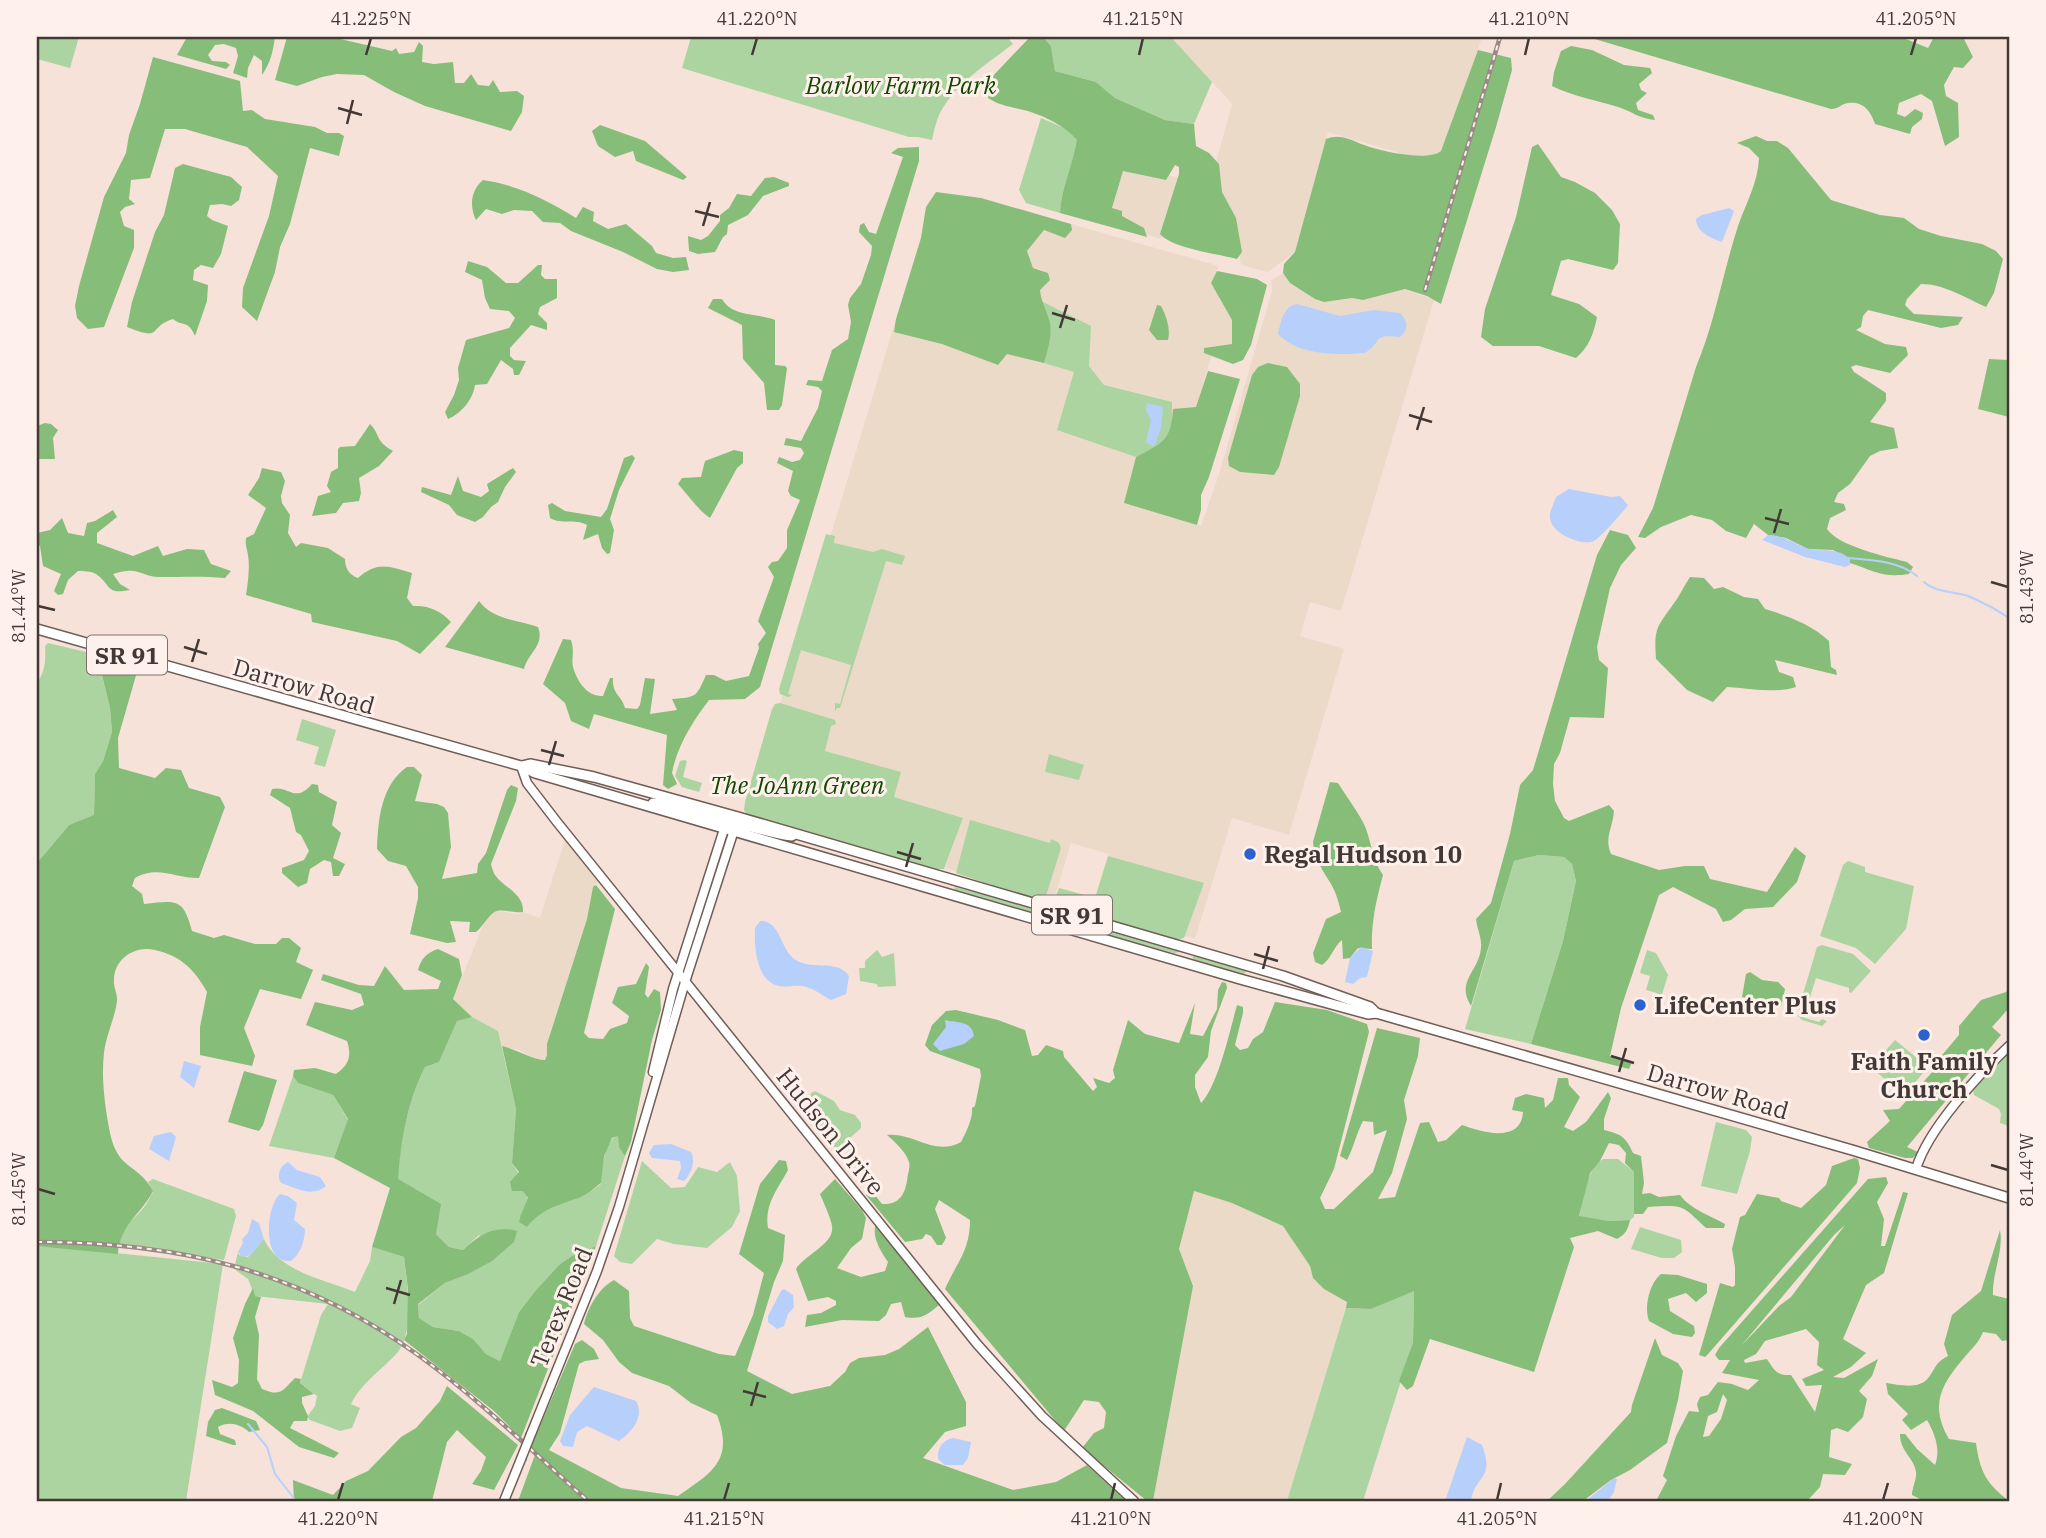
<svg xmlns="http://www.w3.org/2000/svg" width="2046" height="1538" viewBox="0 0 2046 1538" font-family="'IBM Plex Serif',serif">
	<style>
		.industrial { fill: #ecdac9 }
		.green { fill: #abd4a1 }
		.forest { fill: #86bd79; fill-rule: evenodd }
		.water { fill: #b6d0fb }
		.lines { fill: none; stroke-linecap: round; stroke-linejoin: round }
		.stream { stroke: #b6d0fb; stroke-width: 2 }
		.secondary-casing { stroke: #705d56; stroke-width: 11 }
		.primary-casing { stroke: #705d56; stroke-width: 12 }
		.secondary { stroke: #fff; stroke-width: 8 }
		.primary { stroke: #fff; stroke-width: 9 }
		.rail-casing { stroke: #998a85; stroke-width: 4.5 }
		.rail { stroke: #fef1ec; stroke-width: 2; stroke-dasharray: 5; stroke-linecap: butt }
		.secondary-bridge-casing { stroke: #705d56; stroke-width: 11; stroke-linecap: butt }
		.secondary-bridge { stroke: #fff; stroke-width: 8 }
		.ticks { fill: none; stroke: #423936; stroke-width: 2.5 }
		.poi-dot { fill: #2a63d0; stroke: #fef1ec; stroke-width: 2.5 }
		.labels { text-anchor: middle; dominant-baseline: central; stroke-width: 6; stroke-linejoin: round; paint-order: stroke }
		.shield { fill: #fef1ec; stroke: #7a706d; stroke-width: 2 }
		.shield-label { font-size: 23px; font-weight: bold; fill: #423936 }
		.park-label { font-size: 24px; font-style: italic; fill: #124800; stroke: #fef1ec }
		.street-label { font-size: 24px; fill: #423936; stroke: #fef1ec }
		.poi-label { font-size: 24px; font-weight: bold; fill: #423936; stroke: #fef1ec; text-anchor: start }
		.neatline { fill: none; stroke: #423936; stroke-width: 2.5 }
		.ticks-label { font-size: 18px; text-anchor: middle; fill: #423936 }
	</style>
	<rect width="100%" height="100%" fill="#f7e2da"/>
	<g class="industrial">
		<path d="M 1171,37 L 1482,37 L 1440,165 L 1328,132 L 1295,252 L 1268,272 L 1241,265 L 1232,219 L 1221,209 L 1215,166 L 1232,104 Z"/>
		<path d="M 1125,163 L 1179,178 L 1161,239 L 1108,224 Z"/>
		<path d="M 1071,224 L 1219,266 L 1211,283 L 1232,320 L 1232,344 L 1204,348 L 1204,353 L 1212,355 L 1196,408 L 1124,503 L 1201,526 L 1219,474 L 1272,291 L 1271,280 L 1283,273 L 1290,283 L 1315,299 L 1324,302 L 1352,298 L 1363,300 L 1405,289 L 1434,300 L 1341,611 L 1310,602 L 1300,636 L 1344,649 L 1289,835 L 1232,818 L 1195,939 L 1093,910 L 1109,854 L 1071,843 L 1054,899 L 945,868 L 963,818 L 894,797 L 840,755 L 824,751 L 831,726 L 780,703 L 896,319 L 1041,301 L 1040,290 L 1043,270 L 1033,268 L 1027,251 L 1044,230 L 1065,237 L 1072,230 Z"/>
		<path d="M 565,839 L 599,882 L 593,887 L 587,919 L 547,1044 L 547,1055 L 545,1060 L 538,1060 L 519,1050 L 502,1046 L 498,1031 L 472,1017 L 453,999 L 483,925 L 493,912 L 498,911 L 519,914 L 523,912 L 540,918 Z"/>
		<path d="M 1193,1191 L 1232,1203 L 1283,1226 L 1310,1266 L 1313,1278 L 1324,1289 L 1348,1302 L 1287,1501 L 1153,1501 L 1193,1286 L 1179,1249 Z"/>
	</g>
	<g class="green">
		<path d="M 37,37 L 79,37 L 70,68 L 37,59 Z"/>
		<path d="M 691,37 L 1007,37 L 1013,44 C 988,63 955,84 940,113 C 936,121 934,131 932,140 L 918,137 L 909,137 L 682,68 Z"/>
		<path d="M 1043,37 L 1171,37 L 1212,82 L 1194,124 L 1165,120 L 1115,98 L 1096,82 L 1055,71 L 1051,46 Z"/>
		<path d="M 1041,118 L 1069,130 L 1078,140 C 1073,165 1061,188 1060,213 L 1026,203 L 1019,190 Z"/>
		<path d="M 1041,301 L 1091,326 L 1089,366 L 1104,385 L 1172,402 L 1172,428 L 1162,445 L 1136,457 L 1057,430 L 1074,372 L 1044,363 L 1050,338 Z"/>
		<path d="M 826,534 L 835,536 L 834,543 L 873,552 L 882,549 L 905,556 L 902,565 L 886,561 L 840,708 L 837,708 L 835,711 L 835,703 L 840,704 L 851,665 L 801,650 L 788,694 L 792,695 L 788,697 L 780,694 L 779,689 Z"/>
		<path d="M 48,643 L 124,661 L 111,660 L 99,664 L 110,708 L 112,732 L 103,761 L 95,774 L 94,816 L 69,825 L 37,863 L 37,683 C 45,672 46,660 45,646 Z"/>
		<path d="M 780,703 L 835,720 L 836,724 L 831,726 L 825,751 L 901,772 L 894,797 L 963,818 L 944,869 L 932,869 L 748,816 L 744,810 L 745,802 L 772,709 L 775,704 Z"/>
		<path d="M 302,719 L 336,730 L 325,767 L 314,764 L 319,747 L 296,740 Z"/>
		<path d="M 1049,754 L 1084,765 L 1079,780 L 1045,772 Z"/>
		<path d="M 684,760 L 687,761 L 683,777 L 702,783 L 699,792 L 682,787 L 675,776 L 680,761 Z"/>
		<path d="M 970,820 L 1050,843 L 1051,839 L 1059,843 L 1061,848 L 1045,899 L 1041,902 L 956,873 Z"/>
		<path d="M 1539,855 L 1564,857 L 1572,864 L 1576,881 L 1563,941 L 1531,1044 L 1465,1029 L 1514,861 Z"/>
		<path d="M 1108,856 L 1204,883 L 1184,938 L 1177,940 L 1057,906 L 1055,898 L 1059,888 L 1095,898 Z"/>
		<path d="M 1848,861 L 1865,867 L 1865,872 L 1914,886 L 1906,929 L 1875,964 L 1856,948 L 1820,936 L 1843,865 Z"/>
		<path d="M 955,887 L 1088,922 L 1090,927 L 1086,930 L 956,892 L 954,888 Z"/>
		<path d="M 1103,927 L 1181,950 L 1181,952 L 1174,953 L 1100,934 L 1099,929 Z"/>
		<path d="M 1822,945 L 1853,954 L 1871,971 L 1851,993 L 1849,992 L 1849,988 L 1816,978 L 1805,1013 L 1802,1017 L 1819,1022 L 1822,1019 L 1827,1021 L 1822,1026 L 1802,1020 L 1798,1016 L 1800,1004 L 1817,947 Z"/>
		<path d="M 877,950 L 882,957 L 894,953 L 896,986 L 878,987 L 877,984 L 860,981 L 859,968 L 865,968 L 865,961 Z"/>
		<path d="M 1647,950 L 1656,953 L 1668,975 L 1659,1004 L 1655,1006 L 1653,1005 L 1657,993 L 1646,990 L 1650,976 L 1640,973 Z"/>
		<path d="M 1196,954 L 1246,969 L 1246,972 L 1242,976 L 1200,963 L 1192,958 Z"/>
		<path d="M 472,1017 L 498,1031 L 516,1109 L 512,1163 C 521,1174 521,1187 528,1199 L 521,1214 L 527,1227 C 541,1210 556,1206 576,1199 C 586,1196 593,1189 601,1184 C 602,1168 603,1143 618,1135 L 625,1156 L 596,1246 L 572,1256 L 560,1264 L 536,1290 L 519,1312 L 500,1361 L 486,1354 L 473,1339 L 459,1331 L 433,1327 L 419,1318 L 418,1305 L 445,1283 L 466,1275 L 480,1234 L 463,1250 L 449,1247 L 436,1234 L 397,1180 C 401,1140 407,1103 425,1067 L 439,1062 L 457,1020 Z"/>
		<path d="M 1895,1040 L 1928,1067 L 1902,1098 L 1895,1092 L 1897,1090 L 1871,1067 Z"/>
		<path d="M 2009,1051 L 2009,1126 L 2000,1123 L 2001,1114 L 1999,1109 L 1974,1095 L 1973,1091 Z"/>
		<path d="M 293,1076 L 298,1083 L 333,1095 L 348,1120 L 334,1158 L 269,1146 Z"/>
		<path d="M 815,1091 L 834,1101 L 840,1110 L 855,1115 L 861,1123 L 861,1128 L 839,1148 C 824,1147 812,1123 809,1110 C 807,1105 810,1099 811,1093 Z"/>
		<path d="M 1716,1122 L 1746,1130 L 1752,1137 L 1750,1151 L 1737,1194 L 1701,1186 Z"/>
		<path d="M 1603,1159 L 1618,1159 L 1634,1172 L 1634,1217 L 1630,1220 L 1609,1221 L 1579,1217 C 1584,1198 1585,1170 1603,1159 Z"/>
		<path d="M 642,1161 L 671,1188 L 685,1187 L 698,1167 L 717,1172 L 730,1162 L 737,1176 L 740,1211 L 732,1227 L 707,1248 L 674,1244 L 657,1239 L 632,1264 L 620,1262 L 614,1256 Z"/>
		<path d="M 153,1179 L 234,1209 L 236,1216 L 224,1260 L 119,1245 C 119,1229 136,1218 144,1207 C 148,1203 150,1196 153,1192 L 148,1182 Z"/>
		<path d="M 1640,1227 L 1681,1240 L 1682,1252 L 1674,1258 L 1662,1258 L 1631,1249 Z"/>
		<path d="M 264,1239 C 278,1271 325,1280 355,1292 L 370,1261 L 372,1247 L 404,1257 C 407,1283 415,1330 398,1352 C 382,1370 362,1382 351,1404 L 360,1408 L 352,1428 L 340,1431 L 310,1420 L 307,1417 L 315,1406 L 317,1396 L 300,1383 L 321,1315 L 328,1304 L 255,1296 L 248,1279 L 234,1269 L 238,1252 L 239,1255 L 248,1257 Z"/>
		<path d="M 37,1245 L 223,1264 L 186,1501 L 37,1501 Z"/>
		<path d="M 1414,1290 L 1413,1343 L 1363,1501 L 1287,1501 L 1346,1308 L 1371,1309 Z"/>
	</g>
	<g class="forest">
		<path d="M 187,37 L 275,37 C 273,51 271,62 262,75 L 262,61 L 254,55 L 248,68 L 247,78 L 233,73 L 238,56 L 236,48 L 224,44 L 215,45 L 208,55 L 212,61 L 226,62 L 230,65 L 226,69 L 177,55 Z"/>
		<path d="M 287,37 L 336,38 L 392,51 L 396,48 L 399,54 L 414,52 L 419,42 L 423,46 L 422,62 L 434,64 L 453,62 L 455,83 L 464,83 L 471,74 L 478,85 L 489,86 L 493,80 L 500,92 L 517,91 L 524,96 L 522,112 L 511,131 L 425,106 L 394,92 L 364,75 L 337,74 L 322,77 L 297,86 L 275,80 Z"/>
		<path d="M 1030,37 L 1043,37 L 1051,46 L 1055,71 L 1096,82 L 1115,98 L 1165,120 L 1194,124 L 1196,146 L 1209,153 L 1219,164 L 1222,192 L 1236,218 L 1242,252 L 1237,259 C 1218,254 1171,248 1160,234 L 1179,174 L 1179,167 L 1175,165 L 1166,180 L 1123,171 L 1112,208 L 1122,211 L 1122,216 L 1144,228 L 1147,237 L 1060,213 C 1061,188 1073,165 1077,140 C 1065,125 1039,113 1019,109 C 1007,106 999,105 988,98 L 991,78 Z"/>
		<path d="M 1588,37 L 1901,37 L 1928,48 L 1934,37 L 1963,37 L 1973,57 L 1963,68 L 1954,67 L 1944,85 L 1946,96 L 1958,103 L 1959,137 L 1945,146 L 1932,101 L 1921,94 L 1899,103 L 1897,114 L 1905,117 L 1915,109 L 1923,113 L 1922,119 L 1912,127 L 1910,134 L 1875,124 C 1871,112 1864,101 1848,103 C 1841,104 1839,109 1831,109 Z"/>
		<path d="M 1571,46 L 1592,50 L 1624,65 L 1650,68 L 1652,73 L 1639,84 L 1641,90 L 1647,93 L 1636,103 L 1638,110 L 1653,115 L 1655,120 C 1640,119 1631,111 1618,107 C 1596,100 1572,96 1552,86 L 1554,72 L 1561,51 Z"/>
		<path d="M 1478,50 L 1511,58 L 1512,70 L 1496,127 L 1441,304 L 1427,296 L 1405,289 L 1363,300 L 1352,298 L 1324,302 L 1315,299 L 1290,283 L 1283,273 L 1284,264 L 1295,252 L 1326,139 C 1340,133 1351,140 1364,145 C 1380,151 1428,162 1441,151 Z"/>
		<path d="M 153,57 L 240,81 L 243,111 L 252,110 L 265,119 L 315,127 L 327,133 L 339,133 L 344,136 L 339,156 L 310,148 L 290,224 L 280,247 L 275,272 L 257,321 L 242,307 L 243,288 L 269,216 L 278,176 L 247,147 L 185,129 L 165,129 L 150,178 L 131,180 L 129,199 L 135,204 L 125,207 L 120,212 L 124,226 L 134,230 L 134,248 L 104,327 L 88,329 L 77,318 L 75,306 L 79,286 L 104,197 L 126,153 L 129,135 L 140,104 Z"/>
		<path d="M 600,125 L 645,141 L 687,177 L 683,180 L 636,161 L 633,151 L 615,157 L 598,146 L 592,131 Z"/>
		<path d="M 1756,136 L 1767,141 L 1777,141 L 1788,148 L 1831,200 L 1880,215 L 1904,218 L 1919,229 L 1941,236 L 1982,244 L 1996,251 L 2003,259 L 1994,293 L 1986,307 C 1966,298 1944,284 1921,284 L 1907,299 L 1905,305 L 1914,314 L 1963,317 L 1958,325 L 1941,328 L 1868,310 L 1863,316 L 1861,327 L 1856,330 L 1885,344 L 1906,347 L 1908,355 L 1890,373 L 1856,365 L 1851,367 L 1854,372 L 1886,393 L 1886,401 L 1870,422 L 1894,428 L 1898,448 L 1880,451 L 1870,456 L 1850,484 L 1838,493 L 1834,502 L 1844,504 L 1846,510 L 1830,518 L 1827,529 C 1838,546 1887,557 1907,562 L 1913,567 L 1909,574 C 1883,578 1874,571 1850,563 L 1849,559 L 1833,550 L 1808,549 L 1786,538 L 1768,535 L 1754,524 L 1746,538 L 1726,531 L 1712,520 L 1691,515 L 1661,527 L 1645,538 L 1638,537 L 1653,508 L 1696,367 C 1715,322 1723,272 1738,226 C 1746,203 1758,183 1759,158 L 1749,148 L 1737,143 Z"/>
		<path d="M 1538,144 L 1561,177 L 1575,182 L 1595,193 L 1612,210 L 1620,224 L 1618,263 L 1613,270 L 1568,259 L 1561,261 L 1551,295 L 1579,304 L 1597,317 C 1594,333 1589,347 1576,358 L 1539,346 L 1493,346 L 1481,337 L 1485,309 L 1516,217 L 1532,147 Z"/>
		<path d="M 919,147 L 919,161 L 760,687 L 745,699 L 709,700 C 693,721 677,746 672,773 L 677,784 L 668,789 L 663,785 L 667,735 L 594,714 L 589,729 L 571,721 L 565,703 L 543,684 L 563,639 L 571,640 C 575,652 571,660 573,667 C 577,681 587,697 603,696 L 610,678 L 613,678 C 612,695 621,694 625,708 L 637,709 L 640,705 L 645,678 L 655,679 L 650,714 L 677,710 L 672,699 C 696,697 696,698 706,675 L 714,675 L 726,681 L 749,676 L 759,648 L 758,644 L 766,633 L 758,621 L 774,577 L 768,567 L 772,562 L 778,561 L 787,548 L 787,530 L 800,500 L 791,496 L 788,491 L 793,471 L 777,463 L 779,457 L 792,462 L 800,460 L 804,453 L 801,448 L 784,445 L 786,438 L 801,441 L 818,408 L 822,391 L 818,387 L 806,385 L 808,380 L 822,381 L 832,350 L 848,339 L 851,322 L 848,305 L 850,298 L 861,284 L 871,255 L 872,246 L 859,232 L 860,225 L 864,223 L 869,232 L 876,234 L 903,157 L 891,153 L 898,148 Z"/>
		<path d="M 183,164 L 231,177 L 242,187 L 239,200 L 231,206 L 222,204 L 210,205 L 207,216 L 212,220 L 228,226 L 221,254 L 213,268 L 201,265 L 194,270 L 193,280 L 208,285 L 207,301 L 195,336 C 188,319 182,327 173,319 C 147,327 164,342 127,327 L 132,302 L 155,232 L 164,215 L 175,168 Z"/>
		<path d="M 774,177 L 789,183 L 789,186 L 763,196 L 748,215 L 728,225 L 727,234 L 723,237 L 715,252 L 698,254 L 689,251 L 688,236 L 701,240 L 708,236 L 720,221 L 720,215 L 729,208 L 737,194 L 751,196 L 765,178 Z"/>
		<path d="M 483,180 C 518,185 547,200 576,218 L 583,207 L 594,212 L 593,221 L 608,229 L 626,224 L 652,246 L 656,253 L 673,258 L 686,257 L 689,270 L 673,272 L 657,269 L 623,252 L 571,231 L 560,223 L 543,222 L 532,211 L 514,210 L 502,214 L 486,209 L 476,220 C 469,206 471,190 483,180 Z"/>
		<path d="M 936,192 L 981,198 L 1071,224 L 1072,230 L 1065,238 L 1044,230 L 1027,251 L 1033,268 L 1048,273 L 1050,280 L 1040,290 C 1041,302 1047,311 1050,323 C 1052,336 1048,350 1044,363 L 1007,354 L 998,365 L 942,344 L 894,332 L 896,319 L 921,238 L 926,207 Z"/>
		<path d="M 468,261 L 487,267 L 506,283 L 518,283 L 538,265 L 542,265 L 541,275 L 545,279 L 557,279 L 557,298 L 540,307 L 538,314 L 547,323 L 547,330 L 531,325 L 510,348 L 510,356 L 514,360 L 526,361 L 519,375 L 514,375 L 513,369 L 501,360 L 487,384 L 475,385 C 473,399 462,413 448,419 L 445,412 L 454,395 L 459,380 L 458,368 L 466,340 L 509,328 L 515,318 L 509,311 L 490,309 L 485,298 L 482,280 L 465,272 Z"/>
		<path d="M 1217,271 L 1257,279 L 1267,285 L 1251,345 L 1243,360 L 1233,364 L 1204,353 L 1204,348 L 1232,344 L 1232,320 L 1211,283 Z"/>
		<path d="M 713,299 L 722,299 C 732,317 757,313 775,320 L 775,365 L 785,366 L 787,368 L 782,405 L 779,410 L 767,410 L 764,383 L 743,359 L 742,325 L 708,308 Z"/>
		<path d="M 1157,305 L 1161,306 C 1166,315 1171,330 1168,340 L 1157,340 L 1149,330 Z"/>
		<path d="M 1989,359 L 2009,360 L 2009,417 L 1978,409 Z"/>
		<path d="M 1268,363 L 1287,367 L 1300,384 L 1300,396 L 1279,467 L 1274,475 L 1240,472 L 1229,466 L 1228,458 L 1252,375 L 1258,367 Z"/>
		<path d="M 1208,371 L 1240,379 L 1209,477 L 1201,495 L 1201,510 L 1197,525 L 1124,503 L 1136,457 C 1163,443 1171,441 1173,409 L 1196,407 Z"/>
		<path d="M 45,423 L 51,424 L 58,430 L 53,438 L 55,459 L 37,459 L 37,426 Z"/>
		<path d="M 370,424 C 381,435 374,440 393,451 L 379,466 L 359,478 L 361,493 L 359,501 L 343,503 L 336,513 L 312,516 L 318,496 L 331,492 L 327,486 L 331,472 L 338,468 L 338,449 L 340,447 L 355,446 Z"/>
		<path d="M 734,450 L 743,452 L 743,463 L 737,468 L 710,518 C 697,509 689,496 678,484 L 682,478 L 701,477 L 705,461 Z"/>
		<path d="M 632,455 L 635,458 L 619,490 L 610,519 L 614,530 L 610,553 L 607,554 L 602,548 L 598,534 L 583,540 L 587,525 C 574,518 562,525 550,518 L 548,505 L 552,503 L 565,511 L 601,517 L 607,509 L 624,458 Z"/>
		<path d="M 262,468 L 281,472 L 285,481 L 281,496 L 282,503 L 290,515 L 288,533 L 296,547 L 301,543 L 328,548 L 345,559 C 345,568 349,575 358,578 C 377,561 389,566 412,573 L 407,598 L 413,606 C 429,605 441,611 451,622 L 420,654 L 397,641 L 312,622 L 311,614 L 246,595 C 248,583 250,567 248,555 C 247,548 245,545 246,538 L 254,534 L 266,508 L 248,495 L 259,478 Z"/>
		<path d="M 513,468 L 516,472 L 505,487 L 498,502 L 491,507 L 483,517 L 475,522 L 457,515 L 449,505 L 421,492 L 422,487 L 451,495 L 458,476 L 463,491 L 481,497 L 489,491 L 487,484 Z"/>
		<path d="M 113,510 L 117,517 L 97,533 L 97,543 L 133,556 L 158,546 L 163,556 L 187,549 L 204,550 L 211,564 L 231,571 L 225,578 C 203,576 184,577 162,577 C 140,578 141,565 113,574 L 120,584 L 130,590 C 105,595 112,585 96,574 C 91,571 83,571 78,571 L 68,580 L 63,594 L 58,595 L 54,591 L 61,574 L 43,566 L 40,546 L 37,545 L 37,533 L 50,530 L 62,518 L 68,533 L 84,536 L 87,523 L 95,521 Z"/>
		<path d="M 1610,530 L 1628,535 L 1636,548 L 1621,565 L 1610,588 L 1606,606 L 1597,647 L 1599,660 L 1608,668 L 1604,718 L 1570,717 L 1560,753 L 1554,764 L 1553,784 L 1555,801 L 1564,818 L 1569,821 L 1609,805 L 1614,811 C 1613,827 1604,838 1611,854 L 1659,870 L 1685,866 L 1704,866 L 1710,879 L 1767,892 L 1795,847 L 1806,856 L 1797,882 L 1773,907 L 1745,909 L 1731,920 L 1723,922 L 1716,909 L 1673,887 L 1659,895 L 1621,1008 L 1610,1056 L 1632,1062 L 1629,1069 L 1531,1044 L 1563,941 L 1576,881 L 1572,864 L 1564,857 L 1539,855 L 1514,861 L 1471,1006 C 1455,981 1480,971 1481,947 C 1482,938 1477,929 1476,919 L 1491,903 L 1510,834 L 1520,785 L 1533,770 L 1597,555 Z"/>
		<path d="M 1690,577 L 1704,578 L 1714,589 L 1723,587 L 1744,597 L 1758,599 L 1765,609 C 1788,616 1811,624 1829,641 L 1831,667 L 1836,670 L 1837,675 L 1775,660 L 1779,672 L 1793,677 L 1796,687 C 1774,694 1749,688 1727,687 L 1713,702 L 1687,690 L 1656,659 C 1654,630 1656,628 1672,606 C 1679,597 1684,586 1690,577 Z"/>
		<path d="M 479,601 C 493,620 518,620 538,627 C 545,645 528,653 524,669 L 445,647 Z"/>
		<path d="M 112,660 L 131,662 L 139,665 L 118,738 L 119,768 L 155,778 L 166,768 L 181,770 L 189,788 L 220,797 L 225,807 L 199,878 C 174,878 158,865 135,878 L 132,886 L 142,894 L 144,904 C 176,901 183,897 192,931 L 214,938 L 224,935 L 255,944 L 276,944 L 282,938 L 289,938 L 301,948 L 296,962 L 313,970 L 301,999 L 260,989 L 244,1028 L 255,1056 L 252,1066 L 200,1055 L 200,1027 L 207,992 C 194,969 181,956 155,950 C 136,945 114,958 114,980 C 113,987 118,994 117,1001 C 115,1018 106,1035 104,1053 C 101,1078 105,1108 110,1133 C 118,1171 138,1163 153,1191 C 140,1216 120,1224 118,1254 L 37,1246 L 37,863 L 69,825 L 94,815 L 95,774 L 103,761 L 112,732 L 110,708 L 99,663 Z"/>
		<path d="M 407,767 L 414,767 L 422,775 L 415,801 L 437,804 L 444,807 L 448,813 L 451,847 L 442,879 L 477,873 L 478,864 L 486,853 L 507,790 L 511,785 L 518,788 L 516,801 L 491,864 C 491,865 494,874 495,875 C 504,888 524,893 523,912 C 514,914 500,907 493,913 C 487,918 482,927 476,932 L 469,932 L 470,922 L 450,921 L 456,942 L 447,943 L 410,934 L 418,898 L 418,887 L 406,866 L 388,861 L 377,849 C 378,820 381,785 407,767 Z"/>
		<path d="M 1330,782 L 1338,783 C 1346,796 1356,809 1363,822 C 1372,840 1371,859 1383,875 C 1376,901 1371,923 1372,949 L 1358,948 L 1350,958 L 1343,959 L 1342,940 C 1333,947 1332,958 1322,965 L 1315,962 L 1313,953 L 1326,919 L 1341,912 C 1339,903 1336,892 1331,884 C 1323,871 1314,858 1313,842 Z"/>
		<path d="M 312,784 L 318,785 L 319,792 L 337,802 L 332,825 L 341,833 L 333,858 L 345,864 L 339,876 L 333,876 L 331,862 L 324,860 L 310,869 L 307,883 L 298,887 L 282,873 L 282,868 L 304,860 L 309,851 L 301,835 L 296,832 L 290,808 L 270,795 L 272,789 C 289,785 295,804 312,784 Z"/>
		<path d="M 596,885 L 615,909 L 584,1033 L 589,1038 L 603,1039 L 610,1029 L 627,1023 L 629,1016 L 612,1003 L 618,987 L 636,984 L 646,963 L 649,967 L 645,994 L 648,998 L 654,989 L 660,992 L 661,1010 L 652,1040 L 631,1142 L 625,1156 L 619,1147 L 618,1136 L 612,1138 L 604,1156 L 601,1183 C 593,1189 586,1196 576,1199 C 556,1206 541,1210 527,1227 L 519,1222 L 521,1214 L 528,1198 L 523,1191 L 512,1191 L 510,1182 L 519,1172 L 512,1163 L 516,1109 L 502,1046 C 516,1049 533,1060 545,1060 L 547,1055 L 547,1044 L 587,919 L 593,887 Z"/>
		<path d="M 438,949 L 459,959 L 462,975 L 453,999 L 472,1017 L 457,1021 L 439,1062 L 425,1067 C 407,1103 401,1140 398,1179 L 441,1204 L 436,1234 L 449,1247 L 463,1250 C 480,1234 494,1225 517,1231 L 514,1242 L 492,1261 L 466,1275 L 445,1283 L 418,1304 L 419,1318 L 433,1327 L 459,1331 L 473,1339 L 486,1354 L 500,1361 L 519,1312 L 536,1290 L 560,1264 L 572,1256 L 596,1246 L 521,1438 L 494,1411 L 404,1340 L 407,1334 L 408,1289 L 404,1257 L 372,1247 L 390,1188 L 334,1158 L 348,1119 L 333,1095 L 298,1083 L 293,1076 L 294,1070 L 315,1068 L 336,1074 C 349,1065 352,1056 347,1041 L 306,1025 L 315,1002 L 352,1010 L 364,1005 L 361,994 L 321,980 L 323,974 L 359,985 L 374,986 L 385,966 L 404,990 L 438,989 L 441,981 L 418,970 C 421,959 426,953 438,949 Z"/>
		<path d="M 1750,972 L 1762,980 L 1778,982 L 1785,989 L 1781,1007 L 1742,997 L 1746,974 Z"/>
		<path d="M 1222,982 L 1226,983 L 1227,988 L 1211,1031 L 1208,1057 L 1195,1075 L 1195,1087 L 1201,1103 C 1218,1086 1230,1030 1237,1005 L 1243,1007 L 1243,1013 L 1235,1045 L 1240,1050 L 1248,1048 L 1253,1039 L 1263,1032 L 1275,1002 L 1327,1010 L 1367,1024 L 1369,1032 L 1334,1169 L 1320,1198 L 1325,1209 L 1334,1209 L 1373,1172 L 1387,1130 L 1374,1135 L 1373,1122 L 1363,1121 C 1356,1134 1354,1147 1347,1160 L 1340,1156 L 1377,1028 L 1420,1038 L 1418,1056 L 1404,1100 L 1407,1119 L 1392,1173 L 1378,1199 L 1395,1197 L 1420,1123 L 1429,1122 L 1438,1142 L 1446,1140 L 1462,1125 C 1481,1132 1521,1144 1523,1112 L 1512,1110 L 1515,1098 L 1526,1094 L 1544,1098 L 1545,1108 L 1553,1100 L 1558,1078 L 1568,1078 L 1569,1085 L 1580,1097 L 1564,1127 L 1573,1131 L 1586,1122 L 1608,1092 L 1611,1098 L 1604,1119 L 1604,1130 C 1621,1134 1626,1137 1633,1153 L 1641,1156 L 1644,1183 L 1642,1194 L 1650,1193 L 1659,1197 L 1680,1195 C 1690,1209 1711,1216 1725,1224 L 1724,1228 L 1706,1228 C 1680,1204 1685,1205 1648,1207 L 1643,1214 L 1634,1214 L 1634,1172 L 1625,1163 L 1626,1153 L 1619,1145 L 1609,1143 L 1600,1161 L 1590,1173 L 1579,1216 L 1609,1221 L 1630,1220 C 1628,1229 1626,1234 1617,1239 L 1598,1231 L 1570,1238 L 1574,1247 L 1534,1372 L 1430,1339 L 1413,1386 L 1407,1390 L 1399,1381 L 1413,1343 L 1414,1291 L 1371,1309 L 1346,1308 L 1347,1302 L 1324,1289 L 1313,1278 L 1310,1266 L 1283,1226 L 1232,1203 L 1194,1191 L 1179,1249 L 1193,1286 L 1153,1501 L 1147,1501 L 1082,1448 L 1094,1433 L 1104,1428 L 1106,1412 L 1099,1402 L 1084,1400 L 1064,1431 L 945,1289 C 957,1262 970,1251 970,1220 L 939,1200 L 935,1209 L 946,1238 L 942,1245 L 937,1245 L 931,1236 L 926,1234 L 922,1239 L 905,1242 L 866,1195 L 868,1193 L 874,1194 L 882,1204 C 902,1205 906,1191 908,1174 C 909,1172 910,1164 909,1162 C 906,1152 895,1142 887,1135 C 914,1132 934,1157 961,1142 C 966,1133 973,1118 972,1108 L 975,1106 L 981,1076 L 980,1069 L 930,1051 L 925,1045 L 932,1025 L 946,1011 L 956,1010 L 998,1020 L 1025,1030 L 1032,1056 L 1038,1055 L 1046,1045 L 1063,1051 L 1064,1057 L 1093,1091 L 1097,1087 L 1093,1078 L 1109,1083 L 1115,1078 L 1113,1070 L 1128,1020 L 1145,1034 L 1179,1043 L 1195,1003 L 1190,1034 L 1203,1036 L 1217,1009 L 1218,990 Z"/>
		<path d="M 2009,988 L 2009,1008 L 1992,1027 L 2001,1035 L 1907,1147 L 1918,1152 L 1913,1158 L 1905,1158 L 1869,1148 L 1867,1142 L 1890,1121 L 1883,1110 L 1899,1109 L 1935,1069 L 1937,1061 L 1959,1035 L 1959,1026 L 1981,1000 L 2006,992 Z"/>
		<path d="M 244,1071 L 277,1080 L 263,1125 L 259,1131 L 228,1122 Z"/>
		<path d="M 1854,1158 L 1858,1159 L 1860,1168 L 1857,1183 L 1709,1353 L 1705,1357 L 1699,1355 L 1720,1283 L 1733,1287 L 1735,1285 L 1735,1267 L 1732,1249 L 1740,1217 L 1745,1215 L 1757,1194 L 1779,1198 L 1781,1201 L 1801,1208 L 1826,1185 L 1832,1166 Z"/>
		<path d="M 779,1160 L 786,1161 L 788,1170 C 777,1190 764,1205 768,1228 L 785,1235 L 783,1261 L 774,1282 L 747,1371 L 792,1394 L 830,1386 L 845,1372 L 850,1363 L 859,1358 L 885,1355 L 899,1349 L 928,1327 L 966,1402 L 966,1426 L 945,1432 L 923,1458 L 1013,1490 L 1056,1482 L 1087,1465 L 1126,1501 L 518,1501 L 536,1452 L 531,1447 L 575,1344 L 582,1340 L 594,1349 L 599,1359 L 585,1361 L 579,1364 L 560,1433 L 549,1450 L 621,1488 L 678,1496 C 713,1472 734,1460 717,1415 L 691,1403 L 669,1386 L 632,1373 L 619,1362 L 603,1340 L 584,1324 C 588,1307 599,1288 614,1280 L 629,1291 L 630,1318 L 634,1326 L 719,1354 L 735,1356 L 753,1315 L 764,1273 L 739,1254 L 760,1184 Z"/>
		<path d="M 1886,1177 L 1888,1183 L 1877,1202 L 1884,1219 L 1881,1246 L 1885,1246 L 1903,1192 L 1908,1193 L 1884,1273 L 1866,1285 L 1843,1339 L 1866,1353 L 1851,1367 L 1833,1377 L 1844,1378 L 1878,1359 L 1872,1376 L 1859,1391 L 1867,1399 L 1863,1417 L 1848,1432 L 1837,1428 L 1831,1430 L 1829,1457 L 1852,1464 L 1845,1475 L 1823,1474 L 1820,1487 L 1807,1501 L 1656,1501 L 1667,1480 L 1663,1476 L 1676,1436 L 1689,1411 L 1699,1412 L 1697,1404 L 1700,1397 L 1708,1395 L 1718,1382 L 1732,1384 L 1748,1390 L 1759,1380 L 1722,1373 L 1730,1360 L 1719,1360 L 1715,1355 L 1719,1348 L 1868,1179 ZM 1845,1225 L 1791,1297 L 1779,1306 L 1741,1346 L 1834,1235 ZM 1806,1329 L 1819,1342 L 1817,1365 L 1824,1370 L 1802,1379 L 1806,1386 L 1822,1385 L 1815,1412 L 1791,1375 C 1777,1376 1774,1370 1767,1359 L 1745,1363 L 1744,1360 L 1756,1354 L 1765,1341 ZM 1723,1394 L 1727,1400 L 1721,1419 L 1709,1436 L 1703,1437 L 1708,1416 L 1717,1412 Z"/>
		<path d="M 835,1179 L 862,1210 L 866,1218 L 862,1239 L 851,1248 L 837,1268 L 861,1277 L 885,1271 L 888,1262 C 881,1252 871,1236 876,1224 L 880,1226 L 940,1304 C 927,1315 922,1320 905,1317 L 901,1302 L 891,1304 L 886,1315 L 879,1321 L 842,1320 L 805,1327 L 807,1315 L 821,1313 L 836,1305 L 836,1301 L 828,1297 L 808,1301 L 796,1269 C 804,1255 835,1244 832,1226 C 832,1221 823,1201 820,1194 Z"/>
		<path d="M 2000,1230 C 2004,1251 1992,1273 1993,1295 L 2009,1299 L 2009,1340 L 2002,1341 L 1996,1334 L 1983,1332 C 1978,1344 1971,1349 1963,1359 C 1940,1386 1930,1406 1949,1439 L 1976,1443 C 1980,1472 1986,1483 2009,1501 L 1924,1501 L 1912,1495 C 1912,1487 1917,1479 1916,1472 C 1914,1457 1900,1452 1900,1434 L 1905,1434 L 1917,1449 L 1935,1465 C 1941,1450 1935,1434 1927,1420 L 1911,1430 L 1902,1420 L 1908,1414 L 1888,1394 L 1886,1383 C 1900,1385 1920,1390 1929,1377 C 1937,1366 1935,1363 1948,1356 L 1944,1344 L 1952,1315 L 1981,1291 Z"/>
		<path d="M 1661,1274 L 1678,1275 L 1707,1284 L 1707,1293 L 1696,1302 L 1686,1293 L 1668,1299 L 1670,1311 L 1694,1326 L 1695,1333 L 1692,1337 L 1673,1334 L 1649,1321 C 1644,1307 1649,1284 1661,1274 Z"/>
		<path d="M 253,1288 L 255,1296 L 261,1297 L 255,1317 L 259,1335 L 257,1379 L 262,1389 C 281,1397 282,1391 295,1378 L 301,1379 L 300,1383 L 314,1394 L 302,1397 L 302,1403 L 308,1416 L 307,1421 L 294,1421 L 290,1428 L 339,1453 L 334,1458 L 299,1447 L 253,1411 L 215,1395 L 212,1380 L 232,1387 L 238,1383 L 239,1360 L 233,1338 L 245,1304 Z"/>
		<path d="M 1655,1338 L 1662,1355 L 1678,1363 L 1683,1371 L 1678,1400 L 1667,1443 L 1630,1470 L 1611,1480 L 1583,1501 L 1547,1501 L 1565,1484 L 1631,1412 L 1632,1405 Z"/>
		<path d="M 447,1386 L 518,1445 L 494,1490 L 472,1484 L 481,1471 L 486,1457 L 457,1430 L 447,1442 L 432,1501 L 294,1501 L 293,1480 L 333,1495 L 346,1481 L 368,1471 L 401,1437 L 416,1428 L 440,1401 Z"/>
		<path d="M 222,1408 L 256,1421 L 260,1430 L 249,1432 C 240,1424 229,1421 218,1427 L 220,1434 L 235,1440 L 236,1445 L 233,1445 L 206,1436 L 208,1422 L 215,1410 Z"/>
	</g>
	<g class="water">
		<path d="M 1729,208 L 1734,211 L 1722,242 C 1711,238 1696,232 1696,219 L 1702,215 Z"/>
		<path d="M 1297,304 L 1340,316 L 1374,310 L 1400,313 C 1408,321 1409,329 1400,337 C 1371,334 1384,341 1365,353 C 1337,355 1299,356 1278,334 C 1281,322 1283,306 1297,304 Z"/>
		<path d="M 1147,403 L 1163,407 L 1161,428 L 1155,445 L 1152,446 L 1146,442 L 1151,420 L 1146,410 Z"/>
		<path d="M 1569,489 L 1611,497 L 1620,496 L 1628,505 C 1623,512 1601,537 1594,541 C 1582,547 1551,533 1550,518 C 1549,512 1554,503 1556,497 Z"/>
		<path d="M 1768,535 C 1783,535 1793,543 1806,548 C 1822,553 1836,546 1850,559 L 1850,565 L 1845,567 L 1805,557 L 1762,540 Z"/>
		<path d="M 760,921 C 780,921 780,946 792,957 C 809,973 836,957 849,976 L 846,994 L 831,1000 C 823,996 815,989 806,987 C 796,984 788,988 779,986 C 756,982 754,945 755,928 Z"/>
		<path d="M 1361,947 L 1373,951 L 1367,977 L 1360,978 L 1353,984 L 1345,982 L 1350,958 Z"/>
		<path d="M 945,1020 C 956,1023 972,1020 974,1036 L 964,1044 L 940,1051 L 933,1044 L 946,1027 Z"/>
		<path d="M 184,1061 L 201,1066 L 194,1088 L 180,1077 Z"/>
		<path d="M 171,1132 L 176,1137 L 169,1161 L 149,1149 L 154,1136 Z"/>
		<path d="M 671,1144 L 691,1152 C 696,1163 691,1173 684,1181 L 677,1179 L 681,1168 L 680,1161 L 652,1158 L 649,1153 L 654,1145 Z"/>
		<path d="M 288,1162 L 297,1170 L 320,1177 L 326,1186 C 311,1198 297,1188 281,1183 C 276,1175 280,1166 288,1162 Z"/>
		<path d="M 280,1194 L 288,1196 L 297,1203 L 294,1220 L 305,1229 C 305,1240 300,1255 291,1261 C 261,1264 266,1206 280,1194 Z"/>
		<path d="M 252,1219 L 259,1223 L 264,1239 L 251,1255 L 242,1257 L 238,1252 L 243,1243 L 242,1239 L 248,1233 Z"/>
		<path d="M 784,1289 L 793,1295 L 794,1307 L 788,1314 L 784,1326 L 777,1329 L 768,1322 L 768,1316 L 781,1291 Z"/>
		<path d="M 594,1387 L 636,1401 C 645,1417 632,1432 619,1441 L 587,1426 L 577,1432 L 573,1447 L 563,1446 L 560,1441 L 570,1415 Z"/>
		<path d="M 1467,1437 L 1482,1445 C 1495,1481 1476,1473 1471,1501 L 1445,1501 Z"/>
		<path d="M 953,1438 L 971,1442 L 968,1458 L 963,1465 L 945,1465 L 938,1459 C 937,1449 942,1440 953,1438 Z"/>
		<path d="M 1614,1478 L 1617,1479 L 1614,1492 L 1608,1501 L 1586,1501 Z"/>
	</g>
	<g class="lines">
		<g class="stream">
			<path d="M 1848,558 C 1871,560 1899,561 1917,576"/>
			<path d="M 1924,582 C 1936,593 1953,591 1968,596 C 1982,602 1996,609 2009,618"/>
			<path d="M 248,1424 L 267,1447 L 275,1474 L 296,1501"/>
		</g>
		<g class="secondary-casing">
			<g id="secondary">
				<path d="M 521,766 L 527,783 L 557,822 L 977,1344 L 1042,1416 L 1134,1501"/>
				<path d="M 653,1072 L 673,989 L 726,823"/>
				<path d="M 1916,1169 C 1928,1129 1978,1075 2009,1046"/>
				<path d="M 531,1434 L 597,1271 L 619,1207 L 685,982 L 735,827"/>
				<path d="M 504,1501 L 521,1459"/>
			</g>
		</g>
		<g class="primary-casing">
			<g id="primary">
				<path d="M 37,629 L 521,766 L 535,773 L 1240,979 L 1368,1014 L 1376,1013 L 1852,1150 L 2009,1198"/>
				<path d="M 522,766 L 530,764 L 594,777 L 738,817 L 1283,976 L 1370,1007 L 1376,1013"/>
				<path d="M 653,803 L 672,805 L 726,820 L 734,818"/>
				<path d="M 724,828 C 740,819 772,835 792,836"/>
			</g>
		</g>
		<use href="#secondary" class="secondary"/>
		<use href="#primary" class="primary"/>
		<g class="rail-casing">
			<g id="rail">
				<path d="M 1425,290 L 1500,37"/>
				<path d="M 37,1242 C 179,1242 301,1271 418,1355 C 479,1399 533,1452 588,1501"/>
			</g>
		</g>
		<use href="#rail" class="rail"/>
		<g class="secondary-bridge-casing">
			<path id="secondary-bridge" d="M 521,1459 L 531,1434"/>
		</g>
		<use href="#secondary-bridge" class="secondary-bridge"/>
	</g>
	<path class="ticks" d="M 366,55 L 371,38M 752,55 L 757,38M 1139,55 L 1143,38M 1525,55 L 1529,38M 1911,55 L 1916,38M 338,108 L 362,115M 347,124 L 353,100M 695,211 L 719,217M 703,226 L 710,202M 1052,313 L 1075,320M 1060,328 L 1067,305M 1409,415 L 1432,422M 1417,430 L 1424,407M 1765,518 L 1789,524M 1774,533 L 1781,509M 1991,582 L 2008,587M 38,606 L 55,610M 184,647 L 207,654M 192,662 L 199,639M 541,750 L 564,756M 549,765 L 556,741M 897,852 L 921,859M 906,867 L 913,843M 1254,954 L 1278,961M 1263,969 L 1269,946M 1611,1056 L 1634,1063M 1619,1072 L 1626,1048M 1991,1165 L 2008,1170M 38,1189 L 55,1194M 386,1288 L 410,1295M 394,1304 L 401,1280M 743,1391 L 766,1397M 751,1406 L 758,1382M 338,1500 L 343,1483M 724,1500 L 729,1483M 1111,1500 L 1115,1483M 1497,1500 L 1501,1483M 1883,1500 L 1888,1483"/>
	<g class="poi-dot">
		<circle cx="1250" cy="854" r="7"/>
		<circle cx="1640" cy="1005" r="7"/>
		<circle cx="1924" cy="1035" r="7"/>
	</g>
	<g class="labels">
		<g class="shield">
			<rect x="87" y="635.5" width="80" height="39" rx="5"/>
			<rect x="1032" y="895.5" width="80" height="39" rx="5"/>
		</g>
		<g class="shield-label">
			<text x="127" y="655">SR 91</text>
			<text x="1072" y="915">SR 91</text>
		</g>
		<g class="park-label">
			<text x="901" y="85">Barlow Farm Park</text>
			<text x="797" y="785">The JoAnn Green</text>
		</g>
		<g class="street-label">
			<text transform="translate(304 686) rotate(16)">Darrow Road</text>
			<text transform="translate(1718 1091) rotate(16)">Darrow Road</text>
			<text transform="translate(831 1131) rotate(51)">Hudson Drive</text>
			<text transform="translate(561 1307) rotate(-68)">Terex Road</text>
		</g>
		<g class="poi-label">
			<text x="1264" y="854">Regal Hudson 10</text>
			<text x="1654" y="1005">LifeCenter Plus</text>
			<text x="1924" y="1061" text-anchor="middle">Faith Family<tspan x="1924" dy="28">Church</tspan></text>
		</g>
	</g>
	<rect width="2046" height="1538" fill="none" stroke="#fef1ec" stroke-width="77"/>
	<rect x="38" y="38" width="1970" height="1462" class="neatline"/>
	<g class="ticks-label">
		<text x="371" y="25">41.225°N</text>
		<text x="757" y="25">41.220°N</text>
		<text x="1143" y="25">41.215°N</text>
		<text x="1529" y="25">41.210°N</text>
		<text x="1916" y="25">41.205°N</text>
		<text transform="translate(2027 587) rotate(-90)" y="6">81.43°W</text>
		<text transform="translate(19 606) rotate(-90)" y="6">81.44°W</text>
		<text transform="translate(2027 1170) rotate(-90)" y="6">81.44°W</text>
		<text transform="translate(19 1189) rotate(-90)" y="6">81.45°W</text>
		<text x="338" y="1525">41.220°N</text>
		<text x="724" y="1525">41.215°N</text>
		<text x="1111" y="1525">41.210°N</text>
		<text x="1497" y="1525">41.205°N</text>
		<text x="1883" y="1525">41.200°N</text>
	</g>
</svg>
